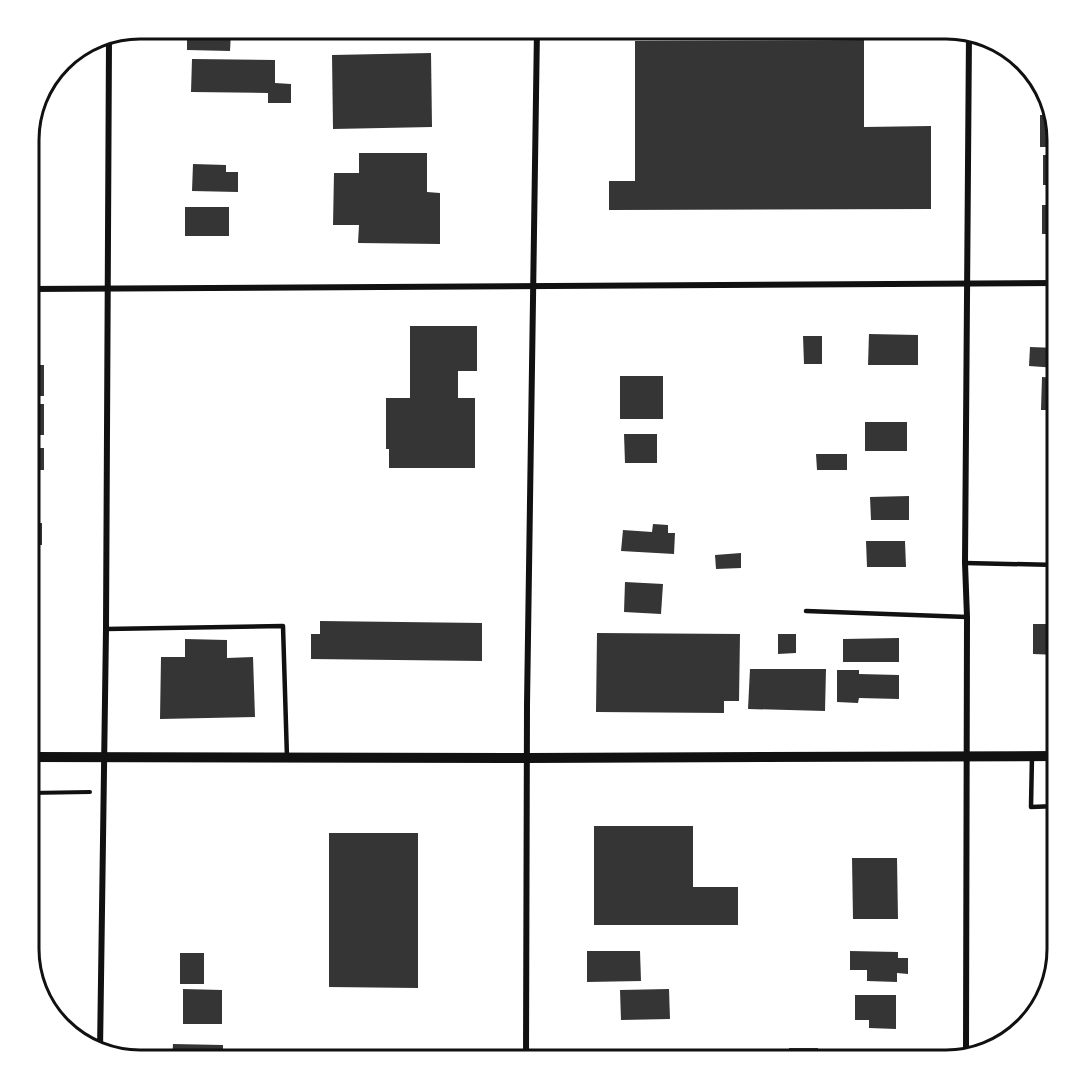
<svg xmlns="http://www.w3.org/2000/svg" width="1086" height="1089" viewBox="0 0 1086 1089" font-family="Cabin,sans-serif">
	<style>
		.building { fill: #353535 }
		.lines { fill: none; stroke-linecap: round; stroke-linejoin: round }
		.path { stroke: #111; stroke-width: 4 }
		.service { stroke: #111; stroke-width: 4.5 }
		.minor { stroke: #111; stroke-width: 6 }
		.tertiary { stroke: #111; stroke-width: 10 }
		.rim { fill: none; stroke: #111; stroke-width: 3 }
	</style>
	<rect width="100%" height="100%" fill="#fff"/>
	<g class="building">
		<path d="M 187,29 L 218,29 L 218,32 L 231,32 L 230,51 L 187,50 Z"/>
		<path d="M 864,40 L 864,127 L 931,126 L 931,209 L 609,210 L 609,181 L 635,181 L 635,41 Z"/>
		<path d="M 431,53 L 432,127 L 333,129 L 332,55 Z"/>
		<path d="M 192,59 L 275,60 L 275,83 L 291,84 L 291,103 L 268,103 L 268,93 L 191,92 Z"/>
		<path d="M 1040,115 L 1048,115 L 1057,139 L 1057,147 L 1040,147 Z"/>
		<rect x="29" y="132" width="7" height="30"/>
		<path d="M 359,153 L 427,153 L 427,192 L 440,193 L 440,244 L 358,243 L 359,225 L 333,225 L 334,173 L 359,173 Z"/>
		<rect x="1043" y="155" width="14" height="30"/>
		<path d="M 193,164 L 226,165 L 226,172 L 238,172 L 238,192 L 192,191 Z"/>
		<rect x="1042" y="205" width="15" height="29"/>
		<rect x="185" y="207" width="44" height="29"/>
		<path d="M 410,326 L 477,326 L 477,371 L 458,371 L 458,398 L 475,398 L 475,468 L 389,468 L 389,449 L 386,449 L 386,398 L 410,398 Z"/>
		<path d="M 869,334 L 918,335 L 918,365 L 868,365 Z"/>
		<path d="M 803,336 L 822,336 L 822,364 L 804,364 Z"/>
		<path d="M 1030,347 L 1057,348 L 1057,368 L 1029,366 Z"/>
		<rect x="29" y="365" width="15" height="31"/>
		<rect x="620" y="376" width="43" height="43"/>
		<path d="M 1042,377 L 1057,378 L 1057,410 L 1041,410 Z"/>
		<rect x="29" y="404" width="15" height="31"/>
		<rect x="865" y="422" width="42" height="29"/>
		<path d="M 624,434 L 657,434 L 657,463 L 625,463 Z"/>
		<path d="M 29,443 L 35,443 L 35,448 L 44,448 L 44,470 L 34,470 L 34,474 L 29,474 Z"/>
		<path d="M 816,454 L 847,454 L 847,470 L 817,470 Z"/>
		<path d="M 909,496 L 909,520 L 871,520 L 870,497 Z"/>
		<path d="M 29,523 L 42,523 L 42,545 L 32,545 L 32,553 L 29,553 Z"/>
		<path d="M 653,524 L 668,525 L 668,533 L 675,533 L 674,554 L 621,551 L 623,530 L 652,532 Z"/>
		<path d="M 866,541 L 905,541 L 906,567 L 867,567 Z"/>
		<path d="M 741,553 L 741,568 L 716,569 L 715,555 Z"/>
		<path d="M 29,563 L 32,563 L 32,577 L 40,577 L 40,590 L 29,590 Z"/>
		<path d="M 625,582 L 663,584 L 661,614 L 624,612 Z"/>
		<path d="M 320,621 L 482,623 L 482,661 L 311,659 L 311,634 L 320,634 Z"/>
		<path d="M 1033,624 L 1057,624 L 1057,655 L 1033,654 Z"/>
		<path d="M 597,633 L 740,634 L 739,701 L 724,701 L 724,713 L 596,712 Z"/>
		<path d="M 778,634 L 796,634 L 796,653 L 778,654 Z"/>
		<path d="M 899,638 L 899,662 L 843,662 L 843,639 Z"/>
		<path d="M 185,639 L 227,640 L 227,658 L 253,657 L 255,717 L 160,719 L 161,657 L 185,657 Z"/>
		<path d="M 750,669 L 826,669 L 825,711 L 748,709 Z"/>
		<path d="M 837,670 L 859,670 L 859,674 L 899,675 L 899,699 L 859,698 L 858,703 L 837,702 Z"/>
		<rect x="29" y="679" width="3" height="35"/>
		<path d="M 594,826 L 693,826 L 693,887 L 738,887 L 738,925 L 594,925 Z"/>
		<path d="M 329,833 L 418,833 L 418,988 L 329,987 Z"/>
		<path d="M 852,858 L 897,858 L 898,919 L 853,919 Z"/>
		<path d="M 587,951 L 640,951 L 641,981 L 587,982 Z"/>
		<path d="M 850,951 L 898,952 L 898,958 L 908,958 L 908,974 L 897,973 L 897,982 L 867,981 L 867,970 L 850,970 Z"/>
		<rect x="180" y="953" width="24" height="31"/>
		<path d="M 183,989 L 222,990 L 222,1024 L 183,1024 Z"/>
		<path d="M 669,989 L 670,1019 L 621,1020 L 620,990 Z"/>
		<path d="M 855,995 L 896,995 L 896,1029 L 869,1028 L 869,1020 L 855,1020 Z"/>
		<path d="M 173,1044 L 223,1045 L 223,1060 L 172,1060 Z"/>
		<rect x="789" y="1048" width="29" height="12"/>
	</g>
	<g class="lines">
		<path class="path" d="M 29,793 L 90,792"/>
		<g class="service">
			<path d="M 965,563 L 1057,565"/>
			<path d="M 806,611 L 967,617"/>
			<path d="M 106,629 L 283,626 L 287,758"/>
			<path d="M 1032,756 L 1031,807 L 1057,806"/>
		</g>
		<g class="minor">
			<path d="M 29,289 L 1057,283"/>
			<path d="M 100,1051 L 106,629 L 109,40"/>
			<path d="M 966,1053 L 967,617 L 965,563 L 969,33"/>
			<path d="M 526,1060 L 527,705 L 537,29"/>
		</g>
		<path class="tertiary" d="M 29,757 L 527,758 L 1057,756"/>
	</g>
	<path d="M0 0H1086V1089H0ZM140 39H946A101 101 0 0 1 1047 140V949A101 101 0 0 1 946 1050H140A101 101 0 0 1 39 949V140A101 101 0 0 1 140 39Z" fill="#fff" fill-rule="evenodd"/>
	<path class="rim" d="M140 39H946A101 101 0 0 1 1047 140V949A101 101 0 0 1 946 1050H140A101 101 0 0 1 39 949V140A101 101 0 0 1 140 39Z"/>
</svg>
